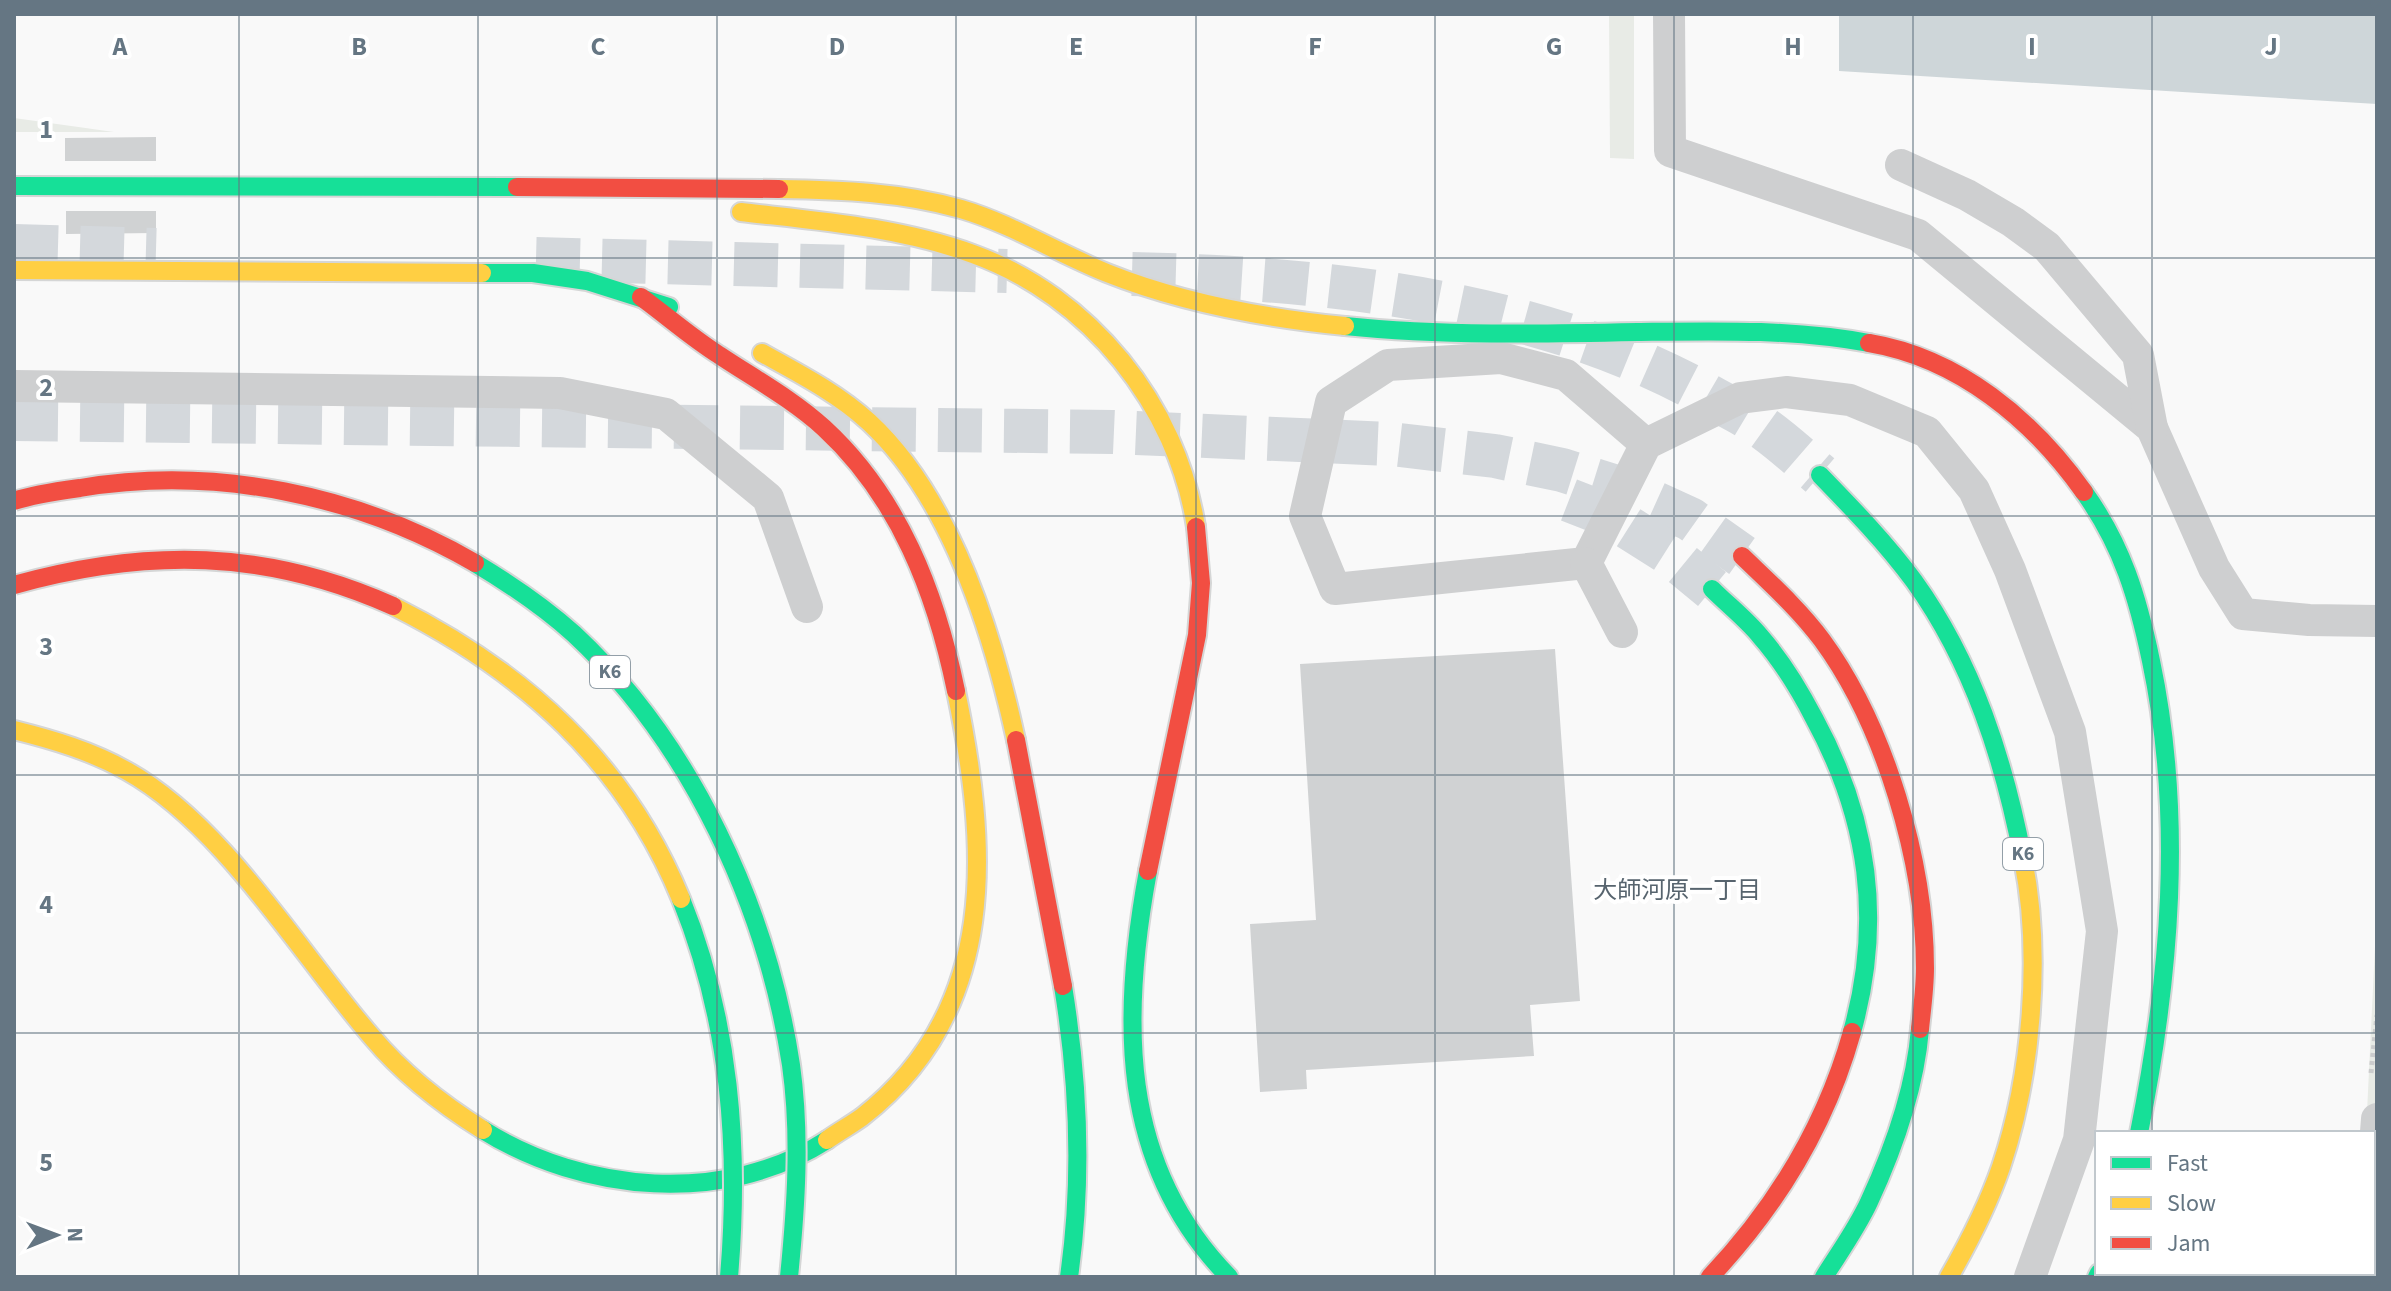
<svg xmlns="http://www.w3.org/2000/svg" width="2391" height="1291" viewBox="0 0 2391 1291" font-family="'Source Sans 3','Noto Sans JP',sans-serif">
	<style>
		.green { fill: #e8ebe6 }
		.water { fill: #ced6d9 }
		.building { fill: #d0d2d3 }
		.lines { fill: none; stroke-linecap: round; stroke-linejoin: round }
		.highway-tunnel { stroke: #d4d8dc; stroke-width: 44; stroke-dasharray: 44 22; stroke-linecap: butt }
		.fast-casing { stroke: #d5d6d6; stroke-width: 22 }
		.slow-casing { stroke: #d5d6d6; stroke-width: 22 }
		.jam-casing { stroke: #d5d6d6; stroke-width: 22 }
		.path { stroke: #cbcccd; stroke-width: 5; stroke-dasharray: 4 4; stroke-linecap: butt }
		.lane { stroke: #cecfd0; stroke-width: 32 }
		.fast { stroke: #16e098; stroke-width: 18 }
		.slow { stroke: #ffcf43; stroke-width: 18 }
		.jam { stroke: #f24e42; stroke-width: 18 }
		.fast-bridge-casing { stroke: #d5d6d6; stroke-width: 22; stroke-linecap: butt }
		.slow-bridge-casing { stroke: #d5d6d6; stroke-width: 22; stroke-linecap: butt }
		.jam-bridge-casing { stroke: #d5d6d6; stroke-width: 22; stroke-linecap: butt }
		.fast-bridge { stroke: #16e098; stroke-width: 18 }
		.slow-bridge { stroke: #ffcf43; stroke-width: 18 }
		.jam-bridge { stroke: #f24e42; stroke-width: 18 }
		.grid { fill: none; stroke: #657683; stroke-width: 2; stroke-opacity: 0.55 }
		.labels { text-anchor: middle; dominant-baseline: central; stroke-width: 8; stroke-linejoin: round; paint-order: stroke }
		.shield { fill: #fff; stroke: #939fa8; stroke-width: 2 }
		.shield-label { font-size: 20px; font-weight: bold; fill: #657683 }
		.neighbourhood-label { font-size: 24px; fill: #57646e; stroke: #fff }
		.grid-label { font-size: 26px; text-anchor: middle; font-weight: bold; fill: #657683; stroke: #fff; stroke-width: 8; stroke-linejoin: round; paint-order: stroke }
	</style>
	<rect width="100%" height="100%" fill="#f9f9f9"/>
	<g class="green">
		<path d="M 1609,14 L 1634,14 L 1634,159 L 1610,158 Z"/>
		<path d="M 14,118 L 114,132 L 14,132 Z"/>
		<path d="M 2377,905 L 2377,1277 L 2373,1273 L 2373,1133 L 2366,1133 Z"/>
	</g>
	<path class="water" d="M 1839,14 L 2377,14 L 2377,104 L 1839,71 Z"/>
	<g class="building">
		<path d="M 156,137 L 156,161 L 65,161 L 65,138 Z"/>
		<path d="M 66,211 L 156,211 L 156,233 L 66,234 Z"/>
		<path d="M 1555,649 L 1580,1001 L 1530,1005 L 1534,1056 L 1306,1070 L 1307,1089 L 1260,1092 L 1250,924 L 1316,920 L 1300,664 Z"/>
	</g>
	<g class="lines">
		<g class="highway-tunnel">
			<path d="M 14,246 L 156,250"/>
			<path d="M 536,259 L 1007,271"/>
			<path d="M 1132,274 C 1325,278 1536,300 1707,395 C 1724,405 1743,413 1759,425 C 1781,440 1800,458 1820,475"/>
			<path d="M 14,419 L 1113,432 L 1391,444 L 1495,456 L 1562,470 L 1626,490 L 1690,519 L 1742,556"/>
			<path d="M 1569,500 L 1610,516 L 1667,552 L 1712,589"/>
		</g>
		<g class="fast-casing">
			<g id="fast">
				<path d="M 14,186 L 517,187"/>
				<path d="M 482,273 L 533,273 L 587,281 L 669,307"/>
				<path d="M 1345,326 C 1442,336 1540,334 1638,332 C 1716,331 1792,329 1869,343"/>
				<path d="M 1820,475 C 1853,509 1886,543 1914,581 C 1973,663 2004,760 2023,859"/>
				<path d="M 2084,492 C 2122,545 2138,598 2151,661 C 2184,817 2170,978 2139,1133"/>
				<path d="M 1712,589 C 1728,605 1746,619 1760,636 C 1782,661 1799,689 1814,718 C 1869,819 1883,921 1852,1032"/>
				<path d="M 1148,871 C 1121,1016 1118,1164 1229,1277"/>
				<path d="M 1063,986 C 1079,1084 1083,1179 1069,1277"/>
				<path d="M 483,1130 C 584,1193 724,1206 827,1140"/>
				<path d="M 1824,1277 C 1839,1253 1857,1228 1869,1202 C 1894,1148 1915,1089 1920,1029"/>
				<path d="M 2097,1277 L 2099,1273"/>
			</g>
		</g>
		<g class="slow-casing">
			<g id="slow">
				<path d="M 779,189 C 841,190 901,192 961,209 C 1012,224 1057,253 1107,273 C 1182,303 1264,318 1345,326"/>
				<path d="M 741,212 C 819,221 899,227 973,254 C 1090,296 1177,405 1196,527"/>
				<path d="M 14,270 L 482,273"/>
				<path d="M 762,353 C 800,374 837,393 869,422 C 951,498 993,634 1016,740"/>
				<path d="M 14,730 C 54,740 91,751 127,771 C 224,825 300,954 372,1037 C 403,1074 443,1105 483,1130"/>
				<path d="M 827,1140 C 838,1132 851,1125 862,1117 C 1001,1009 988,845 956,691"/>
				<path d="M 1949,1277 C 1969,1242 1988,1205 2001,1167 C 2032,1075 2042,954 2023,859"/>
			</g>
		</g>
		<g class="jam-casing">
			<g id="jam">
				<path d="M 517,187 L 779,189"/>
				<path d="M 641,297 C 667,316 692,338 719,355 C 755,379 792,399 824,428 C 899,497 936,593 956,691"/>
				<path d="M 1869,343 C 1959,358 2033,420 2084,492"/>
				<path d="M 1742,556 C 1770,583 1799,609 1822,640 C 1885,726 1925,862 1925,968 C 1925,988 1922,1009 1920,1029"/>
				<path d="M 1016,740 L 1063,986"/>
				<path d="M 1148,871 L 1197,635 L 1201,583 L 1196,527"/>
				<path d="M 1710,1277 C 1776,1207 1826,1125 1852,1032"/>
			</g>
		</g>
		<path class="path" d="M 2371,1073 L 2377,1015"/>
		<g class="lane">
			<path d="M 1669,14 L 1670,151 L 1918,235 L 2152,428 L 2214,568 L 2243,614 L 2309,620 L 2377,621"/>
			<path d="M 1901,165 L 1967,195 L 2013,222 L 2047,247 L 2138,355 L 2152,428"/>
			<path d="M 14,386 L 560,393 L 666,414 L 768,498 L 807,607"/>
			<path d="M 1646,444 L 1566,375 L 1501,358 L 1388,365 L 1331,402 L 1305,516 L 1335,589 L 1586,563 L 1646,444 L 1740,398 L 1786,392 L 1850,400 L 1927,432 L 1974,490 L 2010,570 L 2070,732 L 2102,931 L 2079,1140 L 2030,1277"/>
			<path d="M 1586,563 L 1622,632"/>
			<path d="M 2373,1172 L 2377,1119"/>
			<path d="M 2366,1277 L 2366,1273"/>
		</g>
		<use href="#fast" class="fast"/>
		<use href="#slow" class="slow"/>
		<use href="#jam" class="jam"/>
		<g class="fast-bridge-casing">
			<g id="fast-bridge">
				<path d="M 475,563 C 510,584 544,607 574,634 C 692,744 767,908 791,1065 C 801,1136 796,1207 789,1277"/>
				<path d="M 681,899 C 730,1020 740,1147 729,1277"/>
			</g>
		</g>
		<g class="slow-bridge-casing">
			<path id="slow-bridge" d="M 393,606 C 523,671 625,762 681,899"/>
		</g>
		<g class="jam-bridge-casing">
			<g id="jam-bridge">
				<path d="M 14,501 C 35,494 58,491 80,488 C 215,465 358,495 475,563"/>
				<path d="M 14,585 C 147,548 266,549 393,606"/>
			</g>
		</g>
		<use href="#fast-bridge" class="fast-bridge"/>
		<use href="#slow-bridge" class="slow-bridge"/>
		<use href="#jam-bridge" class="jam-bridge"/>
	</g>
	<path class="grid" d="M 239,14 L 239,1277M 478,14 L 478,1277M 717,14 L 717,1277M 956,14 L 956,1277M 1196,14 L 1196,1277M 1435,14 L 1435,1277M 1674,14 L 1674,1277M 1913,14 L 1913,1277M 2152,14 L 2152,1133M 14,258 L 2377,258M 14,516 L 2377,516M 14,775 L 2377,775M 14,1033 L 2377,1033M 2152,1273 L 2152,1277"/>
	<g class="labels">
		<g class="shield">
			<rect x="590" y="656" width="40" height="32" rx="6"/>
			<rect x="2003" y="838" width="40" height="32" rx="6"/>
		</g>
		<g class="shield-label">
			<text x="610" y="672">K6</text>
			<text x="2023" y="854">K6</text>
		</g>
		<g class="neighbourhood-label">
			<text x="1677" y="890">大師河原一丁目</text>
		</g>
	</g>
	<g class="grid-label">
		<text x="120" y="55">A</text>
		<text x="359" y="55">B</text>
		<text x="598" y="55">C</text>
		<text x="837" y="55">D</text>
		<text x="1076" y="55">E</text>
		<text x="1315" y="55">F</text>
		<text x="1554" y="55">G</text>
		<text x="1793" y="55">H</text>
		<text x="2032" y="55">I</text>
		<text x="2271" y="55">J</text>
		<text x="46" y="138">1</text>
		<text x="46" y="396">2</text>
		<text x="46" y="655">3</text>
		<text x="46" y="913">4</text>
		<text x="46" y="1171">5</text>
	</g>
	<rect width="2391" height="1291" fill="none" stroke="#657683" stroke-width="32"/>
	<rect x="2095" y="1131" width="280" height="144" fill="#ffffff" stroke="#c1c8cd" stroke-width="2"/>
	<rect x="2111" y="1157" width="40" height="12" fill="#16e098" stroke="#c1c8cd" stroke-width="2"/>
	<text x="2167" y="1171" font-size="24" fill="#657683">Fast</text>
	<rect x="2111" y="1197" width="40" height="12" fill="#ffcf43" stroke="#c1c8cd" stroke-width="2"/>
	<text x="2167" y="1211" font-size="24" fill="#657683">Slow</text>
	<rect x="2111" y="1237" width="40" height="12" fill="#f24e42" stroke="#c1c8cd" stroke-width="2"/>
	<text x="2167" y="1251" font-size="24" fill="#657683">Jam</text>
	<g transform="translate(56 1235) rotate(89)" stroke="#ffffff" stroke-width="6" paint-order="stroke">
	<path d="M0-6L14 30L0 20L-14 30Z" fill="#657683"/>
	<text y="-12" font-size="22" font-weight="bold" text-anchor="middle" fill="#657683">N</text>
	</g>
</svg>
